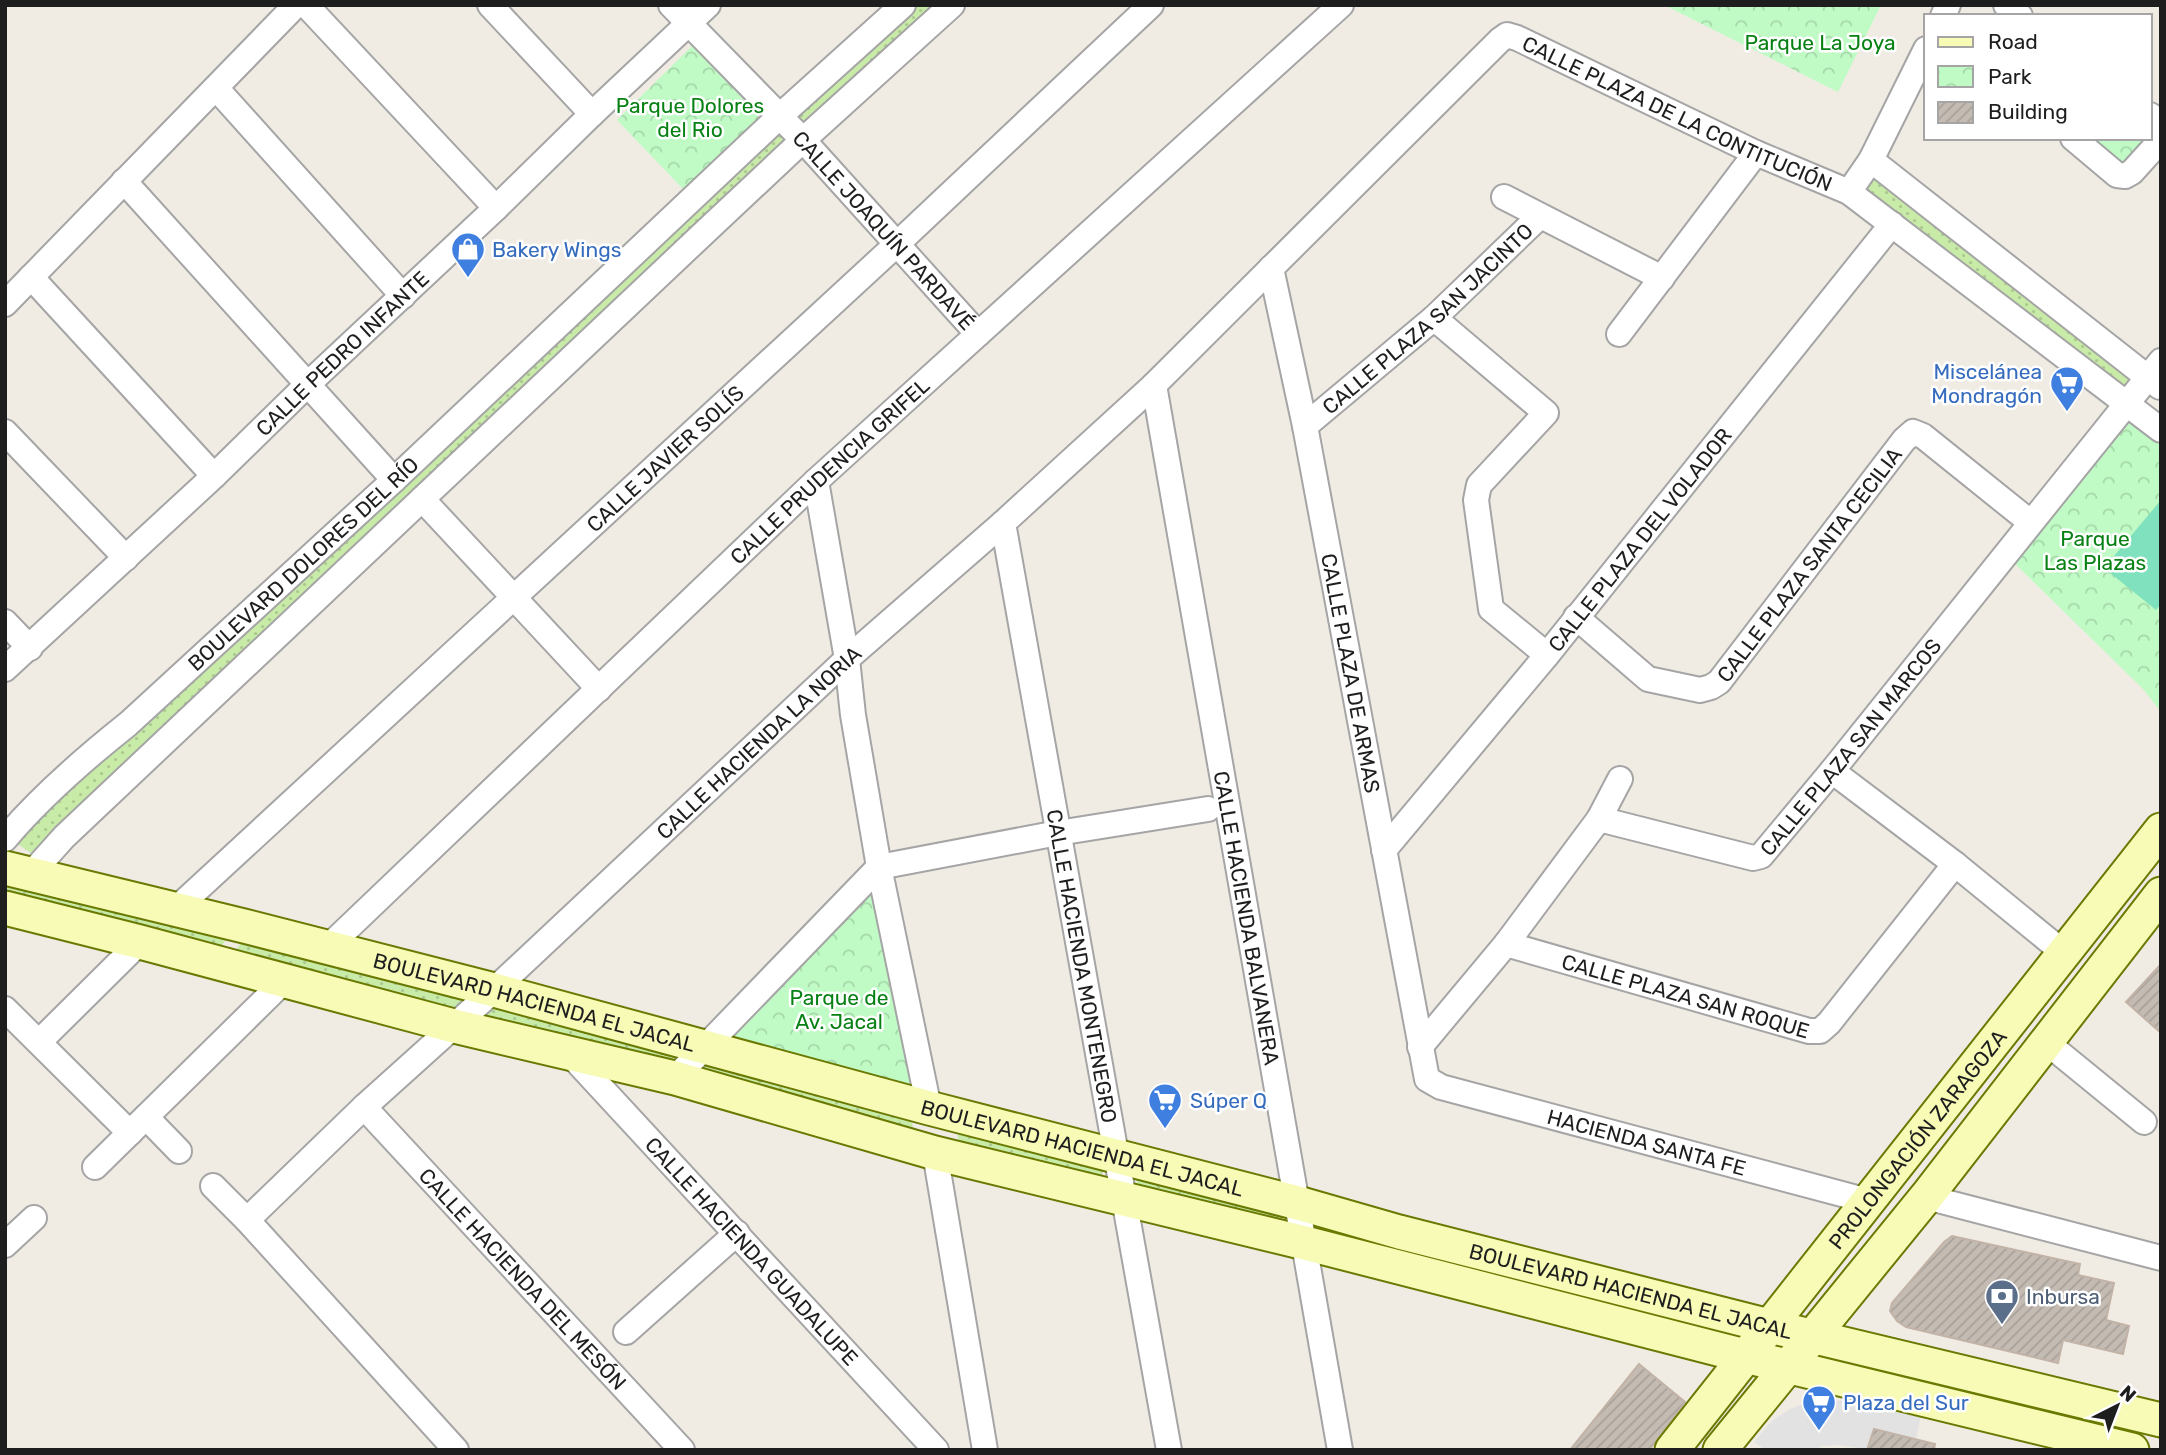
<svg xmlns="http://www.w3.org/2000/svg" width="2166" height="1455" viewBox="0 0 2166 1455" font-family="Rubik,sans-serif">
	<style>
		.park { fill: url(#park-crowns) }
		.garden { fill: url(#garden-dots) }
		.pitch { fill: #7fe1bd }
		.parking { fill: #e2e2e2 }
		.building { fill: url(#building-hatch); stroke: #c2b3a6; stroke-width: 2 }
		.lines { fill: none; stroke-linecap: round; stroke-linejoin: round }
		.street-casing { stroke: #a5a5a5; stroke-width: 28 }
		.secondary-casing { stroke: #6a7901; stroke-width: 37 }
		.street { stroke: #fff; stroke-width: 24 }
		.secondary { stroke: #f7fbb6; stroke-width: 33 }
		.labels { text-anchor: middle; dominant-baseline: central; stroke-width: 5; stroke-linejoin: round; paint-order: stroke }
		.park-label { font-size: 21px; fill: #088114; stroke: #fff }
		.street-label { font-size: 21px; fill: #1e1e1e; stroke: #fff }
		.shop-label { font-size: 21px; fill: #366cbe; stroke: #fff; text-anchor: start }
		.service-label { font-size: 21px; fill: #4e5e75; stroke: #fff; text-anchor: start }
	</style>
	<defs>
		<pattern id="park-crowns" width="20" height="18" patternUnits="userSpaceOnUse" patternTransform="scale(1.75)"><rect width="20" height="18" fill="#c0fbc5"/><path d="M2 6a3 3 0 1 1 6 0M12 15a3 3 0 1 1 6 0" fill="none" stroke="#a5d7a9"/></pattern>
		<pattern id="garden-dots" width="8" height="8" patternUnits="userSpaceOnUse" patternTransform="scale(1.75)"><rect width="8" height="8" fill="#c8eba8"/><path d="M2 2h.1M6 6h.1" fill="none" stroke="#abc990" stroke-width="1.8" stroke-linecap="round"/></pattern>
		<pattern id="building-hatch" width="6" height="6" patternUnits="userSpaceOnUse" patternTransform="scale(1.75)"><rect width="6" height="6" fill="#c4bcb3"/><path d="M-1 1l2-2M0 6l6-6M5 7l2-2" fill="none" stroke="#a8a19a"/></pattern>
	</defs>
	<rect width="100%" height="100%" fill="#f0ece4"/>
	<g class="park">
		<path d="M 1664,5 L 1881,5 L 1838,92 Z"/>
		<path d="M 695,43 L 761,120 L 683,189 L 617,120 Z"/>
		<path d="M 2150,124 L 2160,131 L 2126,168 L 2090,138 L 2150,138 Z"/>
		<path d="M 2124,410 L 2161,439 L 2161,712 L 2143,689 L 2008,557 Z"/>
		<path d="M 877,886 L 916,1092 L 714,1043 Z"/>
	</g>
	<g class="garden">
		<path d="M 912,5 L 943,5 L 804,130 L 791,117 Z"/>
		<path d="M 779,125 L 793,139 L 35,856 L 13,841 Z"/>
		<path d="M 1881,170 L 2134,379 L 2123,396 L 1862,188 Z"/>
		<path d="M 5,876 L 229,935 L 221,947 L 5,898 Z"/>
		<path d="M 244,939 L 475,999 L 454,1013 L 236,956 L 236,950 Z"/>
		<path d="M 489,997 L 910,1116 L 917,1142 L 458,1023 Z"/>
		<path d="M 957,1130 L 1100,1162 L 1105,1188 L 960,1152 Z"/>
		<path d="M 1136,1173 L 1280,1210 L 1285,1233 L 1138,1196 Z"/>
	</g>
	<path class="pitch" d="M 2161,500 L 2161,604 L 2156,610 L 2104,568 Z"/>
	<path class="parking" d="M 1817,1399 L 1863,1402 L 1921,1415 L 1916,1439 L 1875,1429 L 1867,1449 L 1837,1445 L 1822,1446 L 1815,1450 L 1765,1450 L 1754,1442 L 1772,1421 L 1790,1409 Z"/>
	<g class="building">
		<path d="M 2161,964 L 2161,1033 L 2126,1002 Z"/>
		<path d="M 1952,1236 L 2080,1264 L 2078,1275 L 2114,1283 L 2106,1320 L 2129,1326 L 2123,1354 L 2063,1340 L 2058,1363 L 1906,1327 L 1897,1321 L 1890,1311 L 1892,1303 L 1944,1242 Z"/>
		<path d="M 1639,1364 L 1685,1402 L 1654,1444 L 1649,1450 L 1570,1450 Z"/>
		<path d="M 1874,1429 L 1935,1444 L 1934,1450 L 1867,1450 Z"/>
	</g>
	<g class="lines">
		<g class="street-casing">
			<g id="street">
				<path d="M 306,5 L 496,208"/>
				<path d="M 490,5 L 592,114"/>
				<path id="s1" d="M 671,5 L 803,140 L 978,334"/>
				<path d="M 2006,5 L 2020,16"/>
				<path d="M 1943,16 L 1948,5"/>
				<path d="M 216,88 L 403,296"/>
				<path d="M 2150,115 L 2161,123"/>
				<path d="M 2073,138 L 2117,175 L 2125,176 L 2132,172 L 2161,140"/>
				<path d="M 1871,160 L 2160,387"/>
				<path d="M 124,181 L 394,480"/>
				<path d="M 1849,192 L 1871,160 L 1926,49"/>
				<path d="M 1504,197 L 1662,278"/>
				<path id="s2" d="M 1271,268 L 1305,426 L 1427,1079 L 1441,1087 L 1868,1201"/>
				<path d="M 31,277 L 214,476"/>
				<path d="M 5,304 L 296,5"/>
				<path d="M 1434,318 L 1546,413 L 1479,485 L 1476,500 L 1491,609 L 1547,655"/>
				<path d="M 1619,334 L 1756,153"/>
				<path id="s3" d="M 1154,385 L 1340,1450"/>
				<path id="s4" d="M 1305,426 L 1434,318 L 1540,216"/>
				<path d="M 5,432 L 126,558"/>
				<path d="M 816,481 L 847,659 L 853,715 L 879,867 L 929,1108"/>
				<path d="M 422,499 L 599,689"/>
				<path id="s5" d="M 1003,523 L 1169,1450"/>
				<path id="s6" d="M 1576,617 L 1648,679 L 1700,690 L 1711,687 L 1719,682 L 1904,440 L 1913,432 L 1923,436 L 2030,522"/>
				<path d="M 5,622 L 30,648"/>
				<path id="s7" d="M 5,669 L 214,476 L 308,384 L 496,208 L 592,114 L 708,5"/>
				<path d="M 1832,771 L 1955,864 L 2064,953"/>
				<path d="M 1599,819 L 1620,779"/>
				<path id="s8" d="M 5,839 C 41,796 84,759 128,724 L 394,480 L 781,115 L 903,5"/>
				<path id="s9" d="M 1384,850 L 1547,655 L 1892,224"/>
				<path d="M 30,875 L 64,837 L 706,231 L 803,140 L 952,5"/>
				<path id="s10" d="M 176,909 L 897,244 L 1151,5"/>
				<path id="s11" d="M 1506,944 L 1809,1031 L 1820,1031 L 1829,1023 L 1955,864"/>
				<path id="s12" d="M 327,948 L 816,481 L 1341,5"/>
				<path d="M 5,1009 L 130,1133"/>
				<path d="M 40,1041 L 140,942"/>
				<path d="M 2046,1042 L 2144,1122"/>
				<path id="s13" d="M 1420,1047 L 1506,944 L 1599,819 L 1753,858 L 1761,856 L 1832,771 L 2161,361"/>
				<path id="s14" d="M 568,1052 L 936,1450"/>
				<path d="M 675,1078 L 879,867 L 1058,833 L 1208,809"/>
				<path id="s15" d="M 364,1107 L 682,1450"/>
				<path d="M 146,1117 L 179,1151"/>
				<path d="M 935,1153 L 985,1450"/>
				<path d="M 95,1167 L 285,980"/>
				<path d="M 213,1186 L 247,1220 L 456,1450"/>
				<path d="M 1926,1197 L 2161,1258"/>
				<path id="s16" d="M 247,1220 L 364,1107 L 494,990 L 847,659 L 1003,523 L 1154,385 L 1500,40 L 1507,35 L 1517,38 L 1756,153 L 1849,192 L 2161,430"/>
				<path d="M 5,1245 L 34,1218"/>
				<path d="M 626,1332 L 737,1233"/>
			</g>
		</g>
		<g class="secondary-casing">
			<g id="secondary">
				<path id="s17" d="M 5,868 L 244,926 L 494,990 L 929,1108 L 1298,1203 L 1399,1232 L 1769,1326 L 2161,1420"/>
				<path d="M 5,908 L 140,942 L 454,1026 L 675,1078 L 935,1153 L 1305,1243 L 1745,1356 L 2132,1450"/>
				<path id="s18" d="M 1672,1450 L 2161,830"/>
				<path d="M 1720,1450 L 1926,1197 L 2161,894"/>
			</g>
		</g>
		<use href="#street" class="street"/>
		<use href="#secondary" class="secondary"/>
	</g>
	<defs>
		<g id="shop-pin" transform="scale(1.75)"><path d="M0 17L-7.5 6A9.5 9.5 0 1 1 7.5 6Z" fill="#3f7fe0" stroke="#fff"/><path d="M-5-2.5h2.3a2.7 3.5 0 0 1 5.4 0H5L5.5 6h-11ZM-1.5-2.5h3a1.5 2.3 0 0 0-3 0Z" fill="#fff"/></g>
		<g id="supermarket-pin" transform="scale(1.75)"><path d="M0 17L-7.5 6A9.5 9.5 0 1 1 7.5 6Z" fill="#3f7fe0" stroke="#fff"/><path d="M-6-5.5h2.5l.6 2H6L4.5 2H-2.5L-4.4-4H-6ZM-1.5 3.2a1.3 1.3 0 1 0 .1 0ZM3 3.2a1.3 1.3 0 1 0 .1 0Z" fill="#fff"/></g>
		<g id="bank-pin" transform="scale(1.75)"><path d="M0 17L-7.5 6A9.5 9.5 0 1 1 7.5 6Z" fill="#5c6f8a" stroke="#fff"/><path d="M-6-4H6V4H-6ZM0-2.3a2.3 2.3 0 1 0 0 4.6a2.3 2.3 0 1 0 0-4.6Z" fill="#fff"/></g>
	</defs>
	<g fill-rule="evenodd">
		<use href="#shop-pin" x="468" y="249"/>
		<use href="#supermarket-pin" x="2067" y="383"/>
		<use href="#supermarket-pin" x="1165" y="1100"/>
		<use href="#bank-pin" x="2002" y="1296"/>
		<use href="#supermarket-pin" x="1819" y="1402"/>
	</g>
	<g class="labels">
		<g class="park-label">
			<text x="1820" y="42">Parque La Joya</text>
			<text x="690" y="105">Parque Dolores<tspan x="690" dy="24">del Rio</tspan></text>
			<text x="2095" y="538">Parque<tspan x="2095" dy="24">Las Plazas</tspan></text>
			<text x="839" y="997">Parque de<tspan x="839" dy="24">Av. Jacal</tspan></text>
		</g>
		<g class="street-label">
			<text stroke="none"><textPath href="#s16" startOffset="1918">CALLE PLAZA DE LA CONTITUCIÓN</textPath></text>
			<text stroke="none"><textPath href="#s1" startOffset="310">CALLE JOAQUÍN PARDAVÉ</textPath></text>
			<text stroke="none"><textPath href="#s4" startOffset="163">CALLE PLAZA SAN JACINTO</textPath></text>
			<text stroke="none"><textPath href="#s7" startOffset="462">CALLE PEDRO INFANTE</textPath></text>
			<text stroke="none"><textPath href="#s10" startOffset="665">CALLE JAVIER SOLÍS</textPath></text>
			<text stroke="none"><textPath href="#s12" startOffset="693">CALLE PRUDENCIA GRIFEL</textPath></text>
			<text stroke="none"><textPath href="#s9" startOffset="402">CALLE PLAZA DEL VOLADOR</textPath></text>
			<text stroke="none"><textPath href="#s8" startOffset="406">BOULEVARD DOLORES DEL RÍO</textPath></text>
			<text stroke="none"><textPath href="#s6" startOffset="317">CALLE PLAZA SANTA CECILIA</textPath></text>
			<text stroke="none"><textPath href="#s2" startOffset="413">CALLE PLAZA DE ARMAS</textPath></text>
			<text stroke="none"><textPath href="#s16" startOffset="700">CALLE HACIENDA LA NORIA</textPath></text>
			<text stroke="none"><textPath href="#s13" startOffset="598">CALLE PLAZA SAN MARCOS</textPath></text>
			<text stroke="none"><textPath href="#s3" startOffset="541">CALLE HACIENDA BALVANERA</textPath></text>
			<text stroke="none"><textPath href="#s5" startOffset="450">CALLE HACIENDA MONTENEGRO</textPath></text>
			<text stroke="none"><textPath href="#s11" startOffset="187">CALLE PLAZA SAN ROQUE</textPath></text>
			<text stroke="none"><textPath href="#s17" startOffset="546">BOULEVARD HACIENDA EL JACAL</textPath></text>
			<text stroke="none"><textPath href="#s18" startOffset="396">PROLONGACIÓN ZARAGOZA</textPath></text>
			<text stroke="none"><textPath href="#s2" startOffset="1055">HACIENDA SANTA FE</textPath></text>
			<text stroke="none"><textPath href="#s17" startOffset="1113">BOULEVARD HACIENDA EL JACAL</textPath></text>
			<text stroke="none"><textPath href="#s14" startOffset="271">CALLE HACIENDA GUADALUPE</textPath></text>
			<text stroke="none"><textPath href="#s15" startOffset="234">CALLE HACIENDA DEL MESÓN</textPath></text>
			<text stroke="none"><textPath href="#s17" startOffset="1680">BOULEVARD HACIENDA EL JACAL</textPath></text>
		</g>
		<g class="shop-label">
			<text x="492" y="249">Bakery Wings</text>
			<text x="2042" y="371" text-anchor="end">Miscelánea<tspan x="2042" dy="24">Mondragón</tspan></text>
			<text x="1190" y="1100">Súper Q</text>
			<text x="1843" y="1402">Plaza del Sur</text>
		</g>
		<g class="service-label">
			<text x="2026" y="1296">Inbursa</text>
		</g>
	</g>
	<rect width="2166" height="1455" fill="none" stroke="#1e1e1e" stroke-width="14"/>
	<rect x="1924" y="14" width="228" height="126" fill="#ffffff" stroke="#a5a5a5" stroke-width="2"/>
	<rect x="1938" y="37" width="35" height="10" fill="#f7fbb6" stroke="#a5a5a5" stroke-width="2"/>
	<text x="1988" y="49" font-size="21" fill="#1e1e1e">Road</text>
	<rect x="1938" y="66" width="35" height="21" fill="url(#park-crowns)" stroke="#a5a5a5" stroke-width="2"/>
	<text x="1988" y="84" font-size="21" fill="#1e1e1e">Park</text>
	<rect x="1938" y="102" width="35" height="21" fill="url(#building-hatch)" stroke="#a5a5a5" stroke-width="2"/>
	<text x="1988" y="119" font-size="21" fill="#1e1e1e">Building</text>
	<g transform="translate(2117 1406) rotate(42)" stroke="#ffffff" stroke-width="5" paint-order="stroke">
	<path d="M0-5L12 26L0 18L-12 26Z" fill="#1e1e1e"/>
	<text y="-10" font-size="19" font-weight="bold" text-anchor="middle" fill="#1e1e1e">N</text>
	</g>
</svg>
